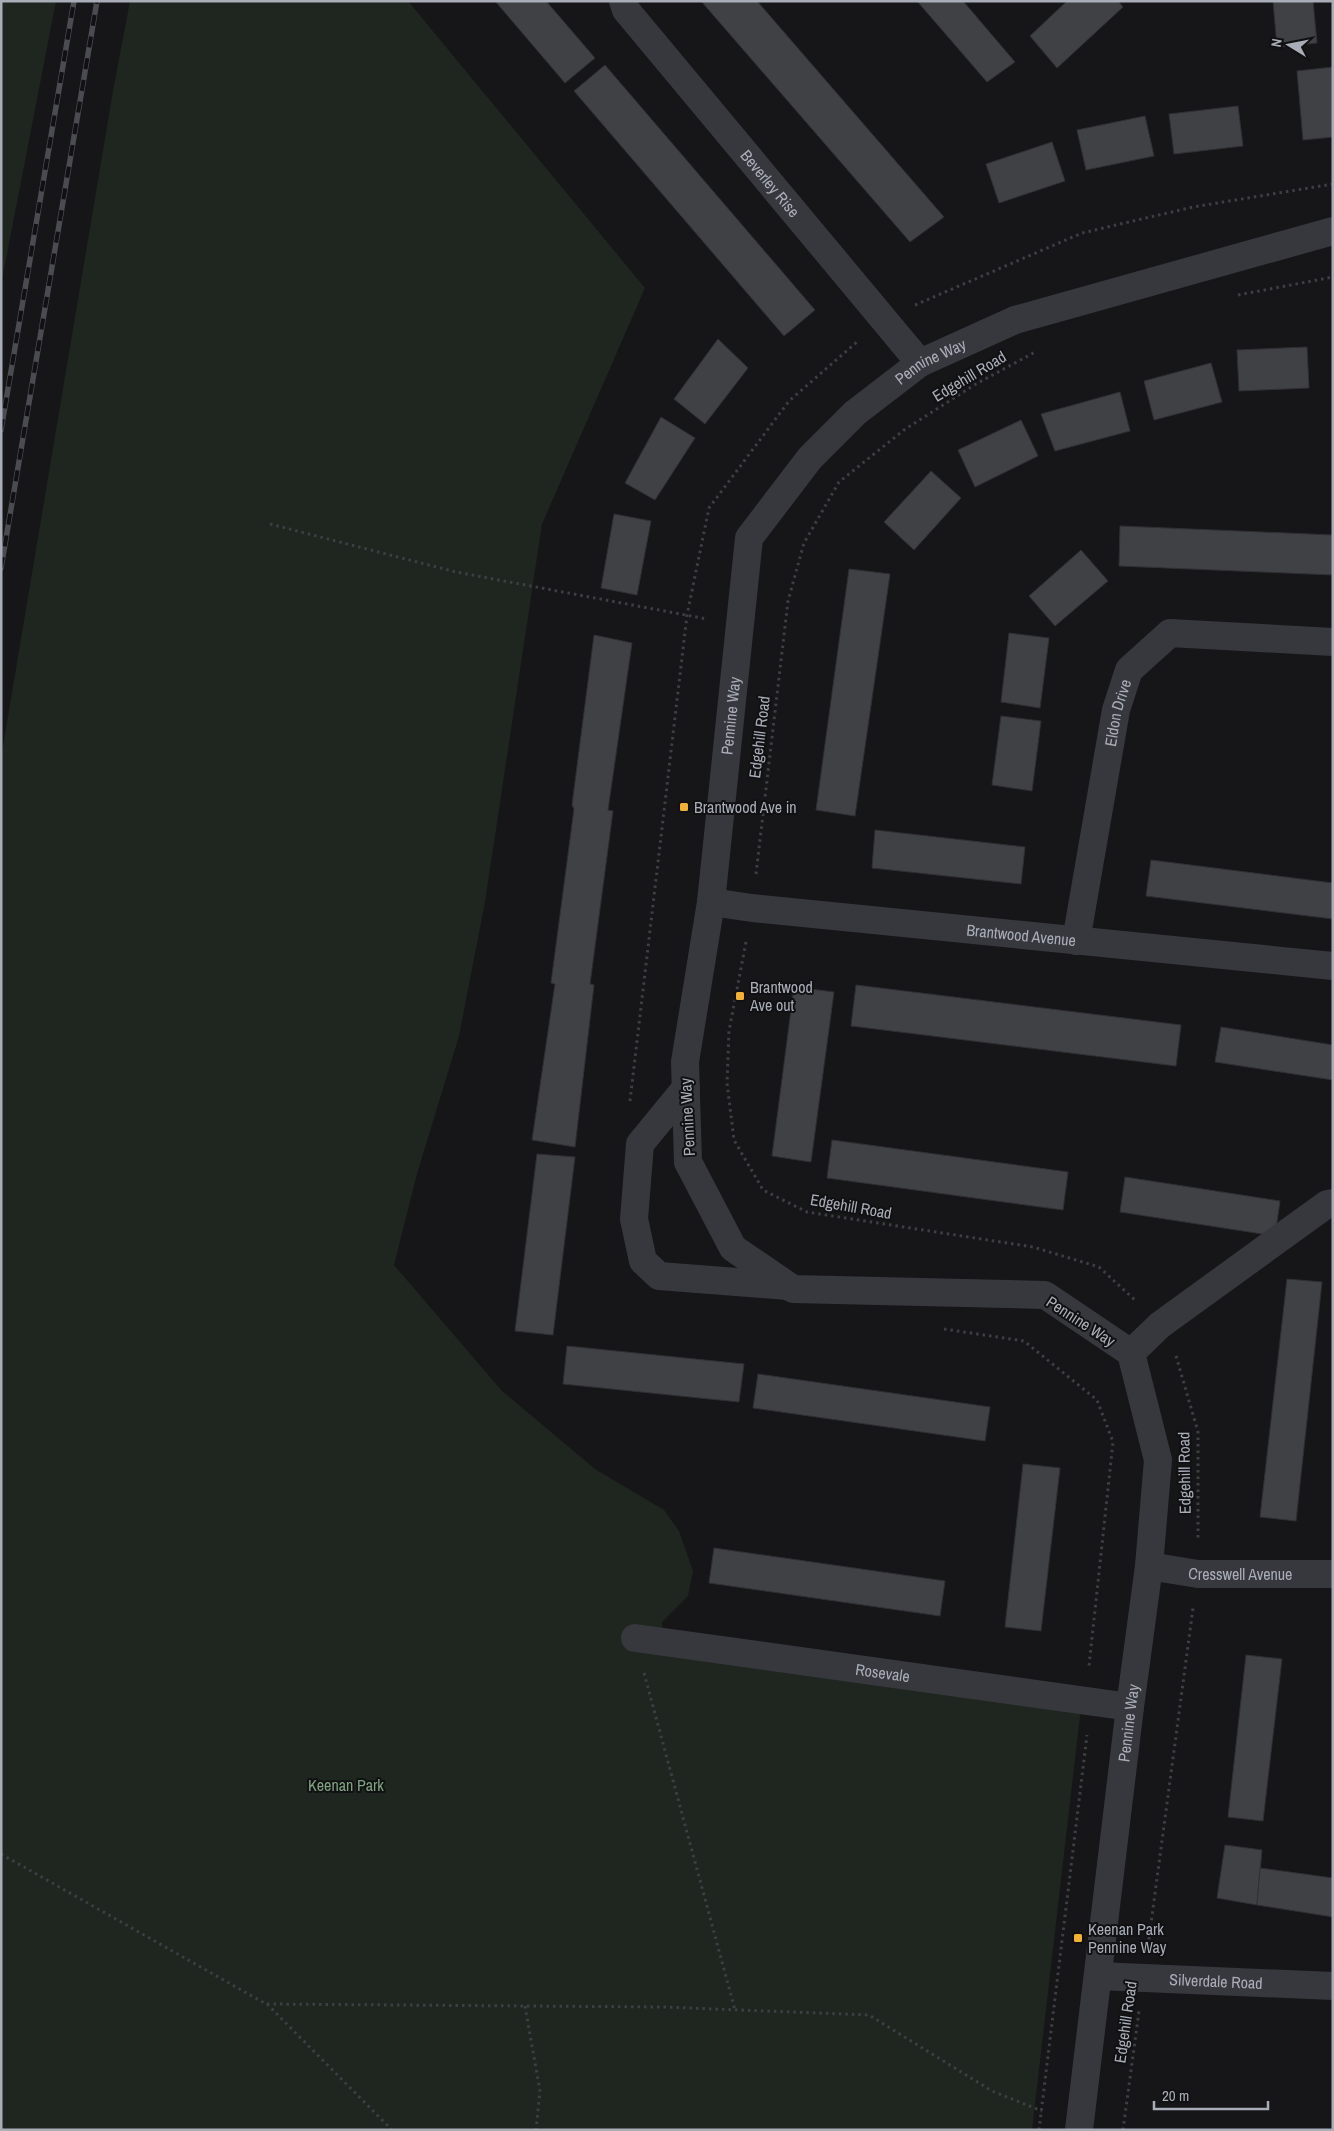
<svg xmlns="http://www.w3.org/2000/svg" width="1334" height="2131" viewBox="0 0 1334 2131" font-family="'Archivo Narrow',sans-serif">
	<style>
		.green { fill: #1e261f }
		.building { fill: #404145; stroke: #303034 }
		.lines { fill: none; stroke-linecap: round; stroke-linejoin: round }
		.path { stroke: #3d3f44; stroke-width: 3; stroke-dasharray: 2.5 4; stroke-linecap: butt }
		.minor { stroke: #37383d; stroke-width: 28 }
		.rail-casing { stroke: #4a4c52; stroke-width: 5.5 }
		.rail { stroke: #111113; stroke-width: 4; stroke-dasharray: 11; stroke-linecap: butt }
		.poi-dot { fill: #f2b134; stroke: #111113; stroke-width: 2 }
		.labels { text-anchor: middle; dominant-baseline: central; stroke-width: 4; stroke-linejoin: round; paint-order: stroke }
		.street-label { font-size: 16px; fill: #a8adb8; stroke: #111113 }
		.poi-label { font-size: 16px; fill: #a8adb8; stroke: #111113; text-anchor: start }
		.park-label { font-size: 16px; fill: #7fa381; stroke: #111113 }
	</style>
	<rect width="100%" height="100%" fill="#161618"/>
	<g class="green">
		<path d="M 1,1 L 56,1 L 1,285 Z"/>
		<path d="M 130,1 L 408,1 L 645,288 L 542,524 L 485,902 L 459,1036 L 417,1174 L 394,1265 L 502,1391 L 595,1469 L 664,1510 L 679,1531 L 693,1571 L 688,1596 L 662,1622 L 663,1645 L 1082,1699 L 1032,2130 L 1,2130 L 1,758 L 113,91 Z"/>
	</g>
	<g class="building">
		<path d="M 495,1 L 546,1 L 595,58 L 565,83 Z"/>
		<path d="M 701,1 L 757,1 L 944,217 L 910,242 Z"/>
		<path d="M 917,1 L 963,1 L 1015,62 L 987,82 Z"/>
		<path d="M 1067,1 L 1118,1 L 1123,7 L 1057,68 L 1030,36 Z"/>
		<path d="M 1273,1 L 1313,1 L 1317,43 L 1277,47 Z"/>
		<path d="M 605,65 L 815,310 L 784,336 L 574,91 Z"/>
		<path d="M 1333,67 L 1333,137 L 1303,140 L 1297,71 Z"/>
		<path d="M 1238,106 L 1243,146 L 1174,154 L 1169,114 Z"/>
		<path d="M 1145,116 L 1154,156 L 1086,170 L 1077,130 Z"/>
		<path d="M 1052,142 L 1065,181 L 999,203 L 986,164 Z"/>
		<path d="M 718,339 L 748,368 L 705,424 L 674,399 Z"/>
		<path d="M 1307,347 L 1309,388 L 1239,391 L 1237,350 Z"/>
		<path d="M 1211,363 L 1222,402 L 1154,420 L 1144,381 Z"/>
		<path d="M 1120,392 L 1130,431 L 1055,451 L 1041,414 Z"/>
		<path d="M 661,417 L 695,438 L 655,500 L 625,483 Z"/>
		<path d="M 1021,420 L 1038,456 L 975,487 L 958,450 Z"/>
		<path d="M 931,471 L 961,498 L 914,550 L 884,522 Z"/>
		<path d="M 614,514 L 651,521 L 637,595 L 601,588 Z"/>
		<path d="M 1120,526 L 1333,535 L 1333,575 L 1119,566 Z"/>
		<path d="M 1081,550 L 1108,581 L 1055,626 L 1029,596 Z"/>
		<path d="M 849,569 L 890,574 L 855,816 L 816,810 Z"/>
		<path d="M 1009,633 L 1049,638 L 1040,708 L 1001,702 Z"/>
		<path d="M 594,635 L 632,643 L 608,810 L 613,811 L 590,984 L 594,985 L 575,1147 L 532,1140 L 555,984 L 551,983 L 574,809 L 572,805 Z"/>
		<path d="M 1001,716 L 1041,721 L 1032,791 L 992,785 Z"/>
		<path d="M 875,830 L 1025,847 L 1021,884 L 872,868 Z"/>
		<path d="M 1151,860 L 1333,883 L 1333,919 L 1146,896 Z"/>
		<path d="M 856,985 L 1181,1025 L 1176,1066 L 851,1026 Z"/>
		<path d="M 794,987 L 834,992 L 811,1162 L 772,1156 Z"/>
		<path d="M 1221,1027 L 1333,1045 L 1333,1080 L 1215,1062 Z"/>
		<path d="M 832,1140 L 1068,1172 L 1063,1210 L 827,1178 Z"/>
		<path d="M 537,1154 L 575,1157 L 553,1335 L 515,1331 Z"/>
		<path d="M 1125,1177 L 1280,1201 L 1275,1236 L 1120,1212 Z"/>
		<path d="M 1287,1279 L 1322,1282 L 1296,1521 L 1260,1517 Z"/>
		<path d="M 567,1346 L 744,1364 L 739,1402 L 563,1384 Z"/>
		<path d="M 758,1374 L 990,1407 L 985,1441 L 753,1408 Z"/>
		<path d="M 1023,1464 L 1060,1468 L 1041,1631 L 1005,1627 Z"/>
		<path d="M 714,1548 L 945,1581 L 940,1616 L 709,1583 Z"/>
		<path d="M 1246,1655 L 1282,1659 L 1263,1821 L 1228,1817 Z"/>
		<path d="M 1225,1845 L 1262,1850 L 1257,1905 L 1217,1898 Z"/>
		<path d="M 1260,1868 L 1333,1878 L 1333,1917 L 1257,1905 Z"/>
	</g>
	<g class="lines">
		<g class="path">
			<path d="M 1238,295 L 1333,277"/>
			<path d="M 915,305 L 1082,233 L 1193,207 L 1333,184"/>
			<path d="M 270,524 L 456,572 L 707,619"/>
			<path d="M 756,874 L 788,601 L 804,543 L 839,482 L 904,430 L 976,384 L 1037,351"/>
			<path d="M 746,942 L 729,1031 L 727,1083 L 734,1140 L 763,1190 L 807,1212 L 1033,1247 L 1099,1267 L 1137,1302"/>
			<path d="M 630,1101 L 687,615 L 709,508 L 789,401 L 858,341"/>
			<path d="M 944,1329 L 1024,1341 L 1097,1400 L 1113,1442 L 1089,1666"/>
			<path d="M 1176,1356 L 1198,1432 L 1198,1539"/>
			<path d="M 644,1673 L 735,2010"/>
			<path d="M 1,1854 L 266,2004 L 663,2007 L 869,2015 L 992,2091 L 1042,2111"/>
			<path d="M 1148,1946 L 1193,1608"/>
			<path d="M 267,2004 L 392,2130"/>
			<path d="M 525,2006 L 540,2091 L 536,2130"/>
			<path d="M 1039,2130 L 1087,1735"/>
			<path d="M 1123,2130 L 1139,2011"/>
		</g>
		<g class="minor">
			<path id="s1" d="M 623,1 L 626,10 L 920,363"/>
			<path id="s2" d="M 711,902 L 752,908 L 1333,966"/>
			<path id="s3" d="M 1076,941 L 1116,710 L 1129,670 L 1170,633 L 1333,642"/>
			<path d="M 686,1088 L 640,1144 L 634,1219 L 643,1261 L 659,1276 L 788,1286"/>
			<path d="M 1131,1353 L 1160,1325 L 1327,1204 L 1333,1203"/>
			<path id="s4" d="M 1149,1566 L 1198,1574 L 1333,1574"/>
			<path id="s5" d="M 635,1638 L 1130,1707"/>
			<path id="s6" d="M 1098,1976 L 1333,1986"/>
			<path id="s7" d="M 1079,2130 L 1130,1707 L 1149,1566 L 1158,1460 L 1131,1353 L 1045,1295 L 793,1289 L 733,1248 L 688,1162 L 685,1062 L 711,902 L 749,538 L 810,458 L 855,413 L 920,363 L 1015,320 L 1333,231"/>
		</g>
		<g class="rail-casing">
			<g id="rail">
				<path d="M 1,430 L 74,1"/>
				<path d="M 1,568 L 97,1"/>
			</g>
		</g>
		<use href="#rail" class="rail"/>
	</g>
	<g class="poi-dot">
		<rect x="679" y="802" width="10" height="10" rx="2.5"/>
		<rect x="735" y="991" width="10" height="10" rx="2.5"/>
		<rect x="1073" y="1933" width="10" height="10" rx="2.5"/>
	</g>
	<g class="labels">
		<g class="street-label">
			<text stroke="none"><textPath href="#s1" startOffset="235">Beverley Rise</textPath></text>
			<text stroke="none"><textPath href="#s7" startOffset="2195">Pennine Way</textPath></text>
			<text transform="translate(969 376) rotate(-31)">Edgehill Road</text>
			<text stroke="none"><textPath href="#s3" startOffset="232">Eldon Drive</textPath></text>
			<text stroke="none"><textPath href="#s7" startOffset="1760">Pennine Way</textPath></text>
			<text transform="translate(759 737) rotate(-83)">Edgehill Road</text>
			<text stroke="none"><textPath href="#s2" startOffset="312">Brantwood Avenue</textPath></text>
			<text transform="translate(687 1117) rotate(-93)">Pennine Way</text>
			<text transform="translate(851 1206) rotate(10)">Edgehill Road</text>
			<text transform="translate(1081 1321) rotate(33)">Pennine Way</text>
			<text transform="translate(1184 1473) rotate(-91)">Edgehill Road</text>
			<text stroke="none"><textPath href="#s4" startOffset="92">Cresswell Avenue</textPath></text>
			<text stroke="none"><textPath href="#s5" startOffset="250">Rosevale</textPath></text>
			<text stroke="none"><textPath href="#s7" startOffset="410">Pennine Way</textPath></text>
			<text stroke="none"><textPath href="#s6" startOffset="118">Silverdale Road</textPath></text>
			<text transform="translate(1125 2022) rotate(-82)">Edgehill Road</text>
		</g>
		<g class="poi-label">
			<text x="694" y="807">Brantwood Ave in</text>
			<text x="750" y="987">Brantwood<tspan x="750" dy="18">Ave out</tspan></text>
			<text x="1088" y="1929">Keenan Park<tspan x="1088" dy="18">Pennine Way</tspan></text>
		</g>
		<g class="park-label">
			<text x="346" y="1785">Keenan Park</text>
		</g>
	</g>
	<rect width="1334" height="2131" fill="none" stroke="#a8adb8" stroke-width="5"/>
	<g transform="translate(1289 45) rotate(280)" stroke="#111113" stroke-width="4" paint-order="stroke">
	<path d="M0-4L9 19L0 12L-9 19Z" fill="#a8adb8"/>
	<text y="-8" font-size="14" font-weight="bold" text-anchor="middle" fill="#a8adb8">N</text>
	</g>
	<path d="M1154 2101v8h114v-8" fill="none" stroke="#a8adb8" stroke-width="2.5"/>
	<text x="1162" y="2101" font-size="15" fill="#a8adb8" stroke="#111113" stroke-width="4" paint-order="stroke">20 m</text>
</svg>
